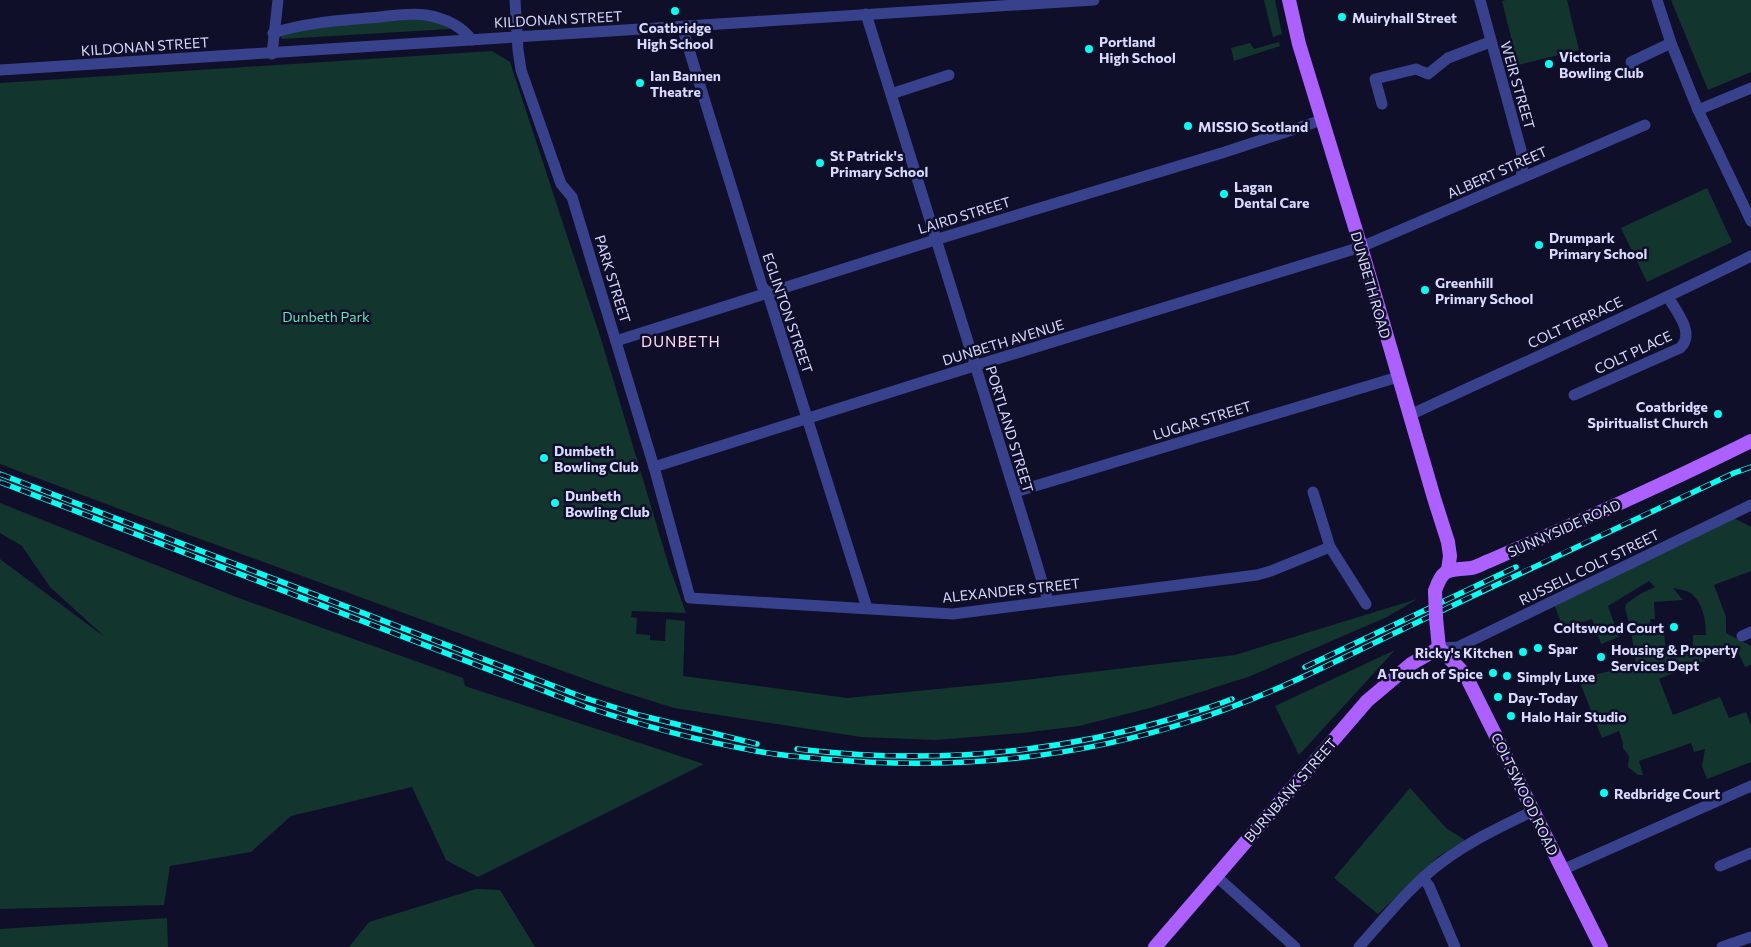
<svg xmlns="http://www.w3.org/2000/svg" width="1751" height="947" viewBox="0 0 1751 947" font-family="Commissioner,sans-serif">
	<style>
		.green { fill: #12352e; fill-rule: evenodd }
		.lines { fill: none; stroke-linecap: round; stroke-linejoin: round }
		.minor { stroke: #38428c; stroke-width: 11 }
		.major { stroke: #ab60ff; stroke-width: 14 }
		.rail-casing { stroke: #05fff2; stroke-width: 5.5 }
		.rail { stroke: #100f2a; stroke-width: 4; stroke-dasharray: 11; stroke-linecap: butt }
		.major-bridge { stroke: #ab60ff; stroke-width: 14 }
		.poi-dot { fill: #05fff2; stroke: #100f2a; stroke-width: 2 }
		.labels { text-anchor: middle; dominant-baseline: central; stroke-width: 5; stroke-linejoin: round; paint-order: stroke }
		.poi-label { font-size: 14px; font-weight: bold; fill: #d9daff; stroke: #100f2a; text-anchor: start }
		.street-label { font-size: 14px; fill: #d9daff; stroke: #100f2a }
		.park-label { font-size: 14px; fill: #5ee6af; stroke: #100f2a }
		.neighbourhood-label { font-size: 15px; letter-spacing: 1px; fill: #ffdbf7; stroke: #100f2a }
	</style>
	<rect width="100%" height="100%" fill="#100f2a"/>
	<g class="green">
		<path d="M 1264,0 L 1275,0 L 1282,34 L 1273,37 Z"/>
		<path d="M 1506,0 L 1567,0 L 1579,50 L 1518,65 L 1502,1 Z"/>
		<path d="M 1671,0 L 1751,0 L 1751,72 L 1708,90 Z"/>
		<path d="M 424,19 L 437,21 L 450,29 L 282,39 L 281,37 L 286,32 L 381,20 Z"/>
		<path d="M 1279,42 L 1280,46 L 1234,61 L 1231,48 L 1250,43 L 1254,49 Z"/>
		<path d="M 492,51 L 510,62 L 601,339 L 668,563 L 686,613 L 632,611 L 631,617 L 637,618 L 636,634 L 650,635 L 650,640 L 665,641 L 666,619 L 685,621 L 683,676 L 847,698 L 1008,682 L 1235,655 L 1417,599 L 1387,617 L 1248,677 L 1150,708 L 1079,726 L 1022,733 L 936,740 L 861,737 L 674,708 L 607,687 L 170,528 L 0,464 L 0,83 Z"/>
		<path d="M 1707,188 L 1732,242 L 1647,282 L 1621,228 Z"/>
		<path d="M 0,503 L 236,597 L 463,678 L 465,686 L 704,764 L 478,877 L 446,860 L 412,787 L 291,816 L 251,852 L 170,866 L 164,905 L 0,909 L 0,559 L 106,638 L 50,587 L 22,546 L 0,533 Z"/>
		<path d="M 1730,516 L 1751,527 L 1751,571 L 1714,585 L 1726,617 L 1726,633 L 1751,646 L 1751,665 L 1745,667 L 1738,652 L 1730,648 L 1713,655 L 1707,660 L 1659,679 L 1673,715 L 1720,697 L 1729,718 L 1746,712 L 1751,725 L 1751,762 L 1707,779 L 1702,766 L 1705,749 L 1694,752 L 1691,743 L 1639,761 L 1643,775 L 1638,775 L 1628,767 L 1629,756 L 1623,748 L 1623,743 L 1619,731 L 1602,738 L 1579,680 L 1589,676 L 1636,665 L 1631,631 L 1625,608 L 1626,604 L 1634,598 L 1644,592 L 1655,587 L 1649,581 L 1608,606 L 1619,637 L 1601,644 L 1592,619 L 1563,628 L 1553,601 ZM 1673,588 C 1678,589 1684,590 1689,592 C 1703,601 1706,621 1706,635 L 1693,635 L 1693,652 L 1666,653 L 1664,633 L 1651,633 L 1650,619 L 1655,619 L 1654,602 L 1683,600 Z"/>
		<path d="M 1395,650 L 1299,755 L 1275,706 Z"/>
		<path d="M 1410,788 L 1446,828 L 1465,840 L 1439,856 L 1378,914 L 1334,878 Z"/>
		<path d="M 476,889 L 500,890 L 535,947 L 349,947 L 369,922 Z"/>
		<path d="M 167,918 L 168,947 L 0,947 L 0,929 Z"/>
	</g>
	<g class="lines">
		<g class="minor">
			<path d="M 515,0 L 518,50 L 521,70 L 561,184 L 572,197 L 654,467 L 690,598 L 953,614 L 1257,575 L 1271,571 L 1330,547 L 1313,492"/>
			<path d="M 1480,0 L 1521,150 L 1523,165 L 1521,178"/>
			<path d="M 1657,0 L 1671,43 L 1698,110 L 1751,221"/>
			<path d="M 866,14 C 927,210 989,405 1048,601"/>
			<path d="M 682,27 L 762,286 L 768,294 L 867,608"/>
			<path d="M 273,33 C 307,22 345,20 380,17 C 395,15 411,13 426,15 C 444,18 461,26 472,40"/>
			<path d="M 272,54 L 278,0"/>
			<path d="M 0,70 L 1094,0"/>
			<path d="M 1635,72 L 1631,62 L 1671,43"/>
			<path d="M 891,94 L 949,75"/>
			<path d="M 1382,104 L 1375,79 L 1416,69 L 1428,74 L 1448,58 L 1490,42"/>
			<path d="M 1698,110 L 1751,88"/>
			<path d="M 616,341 L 938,239 L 1225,152 L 1322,120"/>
			<path d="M 1574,395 L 1680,348 C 1696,334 1676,311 1668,297"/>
			<path d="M 1410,415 C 1524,362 1639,312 1751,256"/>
			<path d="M 654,467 L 929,380 L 1361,247 L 1645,125"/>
			<path d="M 1015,492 L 1398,377"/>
			<path d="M 1330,547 L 1366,604"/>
			<path d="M 1742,636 L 1751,632"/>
			<path d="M 1439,648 L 1458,647 L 1751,505"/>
			<path d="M 1720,866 L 1751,853"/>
			<path d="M 1562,870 L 1751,786"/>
			<path d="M 1216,876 L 1295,947"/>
			<path d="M 1423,878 L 1429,886 L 1455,947"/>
			<path d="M 1359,947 C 1385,918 1411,885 1442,862 C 1470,841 1502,826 1533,811"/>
			<path d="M 1722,947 L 1751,937"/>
		</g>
		<g class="major">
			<path d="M 1289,0 L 1299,44 L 1361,247 L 1434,498 L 1448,542 L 1450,556 L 1448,570"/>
			<path d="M 1435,591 C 1443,566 1449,571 1471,568 C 1477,567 1483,563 1489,561 C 1577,523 1665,484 1751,441"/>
			<path d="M 1436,618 L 1439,648"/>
			<path d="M 1439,648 L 1460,669 L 1467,678 L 1601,947"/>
			<path d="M 1155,947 L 1367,701 L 1411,664 L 1439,648"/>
		</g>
		<g class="rail-casing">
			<g id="rail">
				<path d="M 0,474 L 585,698 L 639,715 L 757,744"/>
				<path d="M 0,482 L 586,707 C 640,725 695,740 751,750 C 775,755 799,757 824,759 C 945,770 1068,760 1185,723 C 1265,699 1344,657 1420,621 C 1524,571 1629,522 1734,473 L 1751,467"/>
				<path d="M 1305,667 L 1516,567"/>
				<path d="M 797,749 C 922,764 1050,755 1171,719 C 1191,713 1212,707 1232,699"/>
			</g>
		</g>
		<use href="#rail" class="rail"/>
		<path class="major-bridge" d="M 1435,591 L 1436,618"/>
	</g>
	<g class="poi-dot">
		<circle cx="675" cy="11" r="5"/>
		<circle cx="1342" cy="17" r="5"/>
		<circle cx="1089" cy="49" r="5"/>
		<circle cx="1549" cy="64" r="5"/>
		<circle cx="640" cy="83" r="5"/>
		<circle cx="1188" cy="126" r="5"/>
		<circle cx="820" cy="163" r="5"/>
		<circle cx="1224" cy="194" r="5"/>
		<circle cx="1539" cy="245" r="5"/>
		<circle cx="1425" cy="290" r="5"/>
		<circle cx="1718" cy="414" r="5"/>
		<circle cx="544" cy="458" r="5"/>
		<circle cx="555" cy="503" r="5"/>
		<circle cx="1674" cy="627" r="5"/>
		<circle cx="1538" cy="648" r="5"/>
		<circle cx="1523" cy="652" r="5"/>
		<circle cx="1601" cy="657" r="5"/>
		<circle cx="1493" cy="673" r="5"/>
		<circle cx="1507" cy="676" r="5"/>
		<circle cx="1498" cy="697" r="5"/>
		<circle cx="1511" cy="716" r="5"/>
		<circle cx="1604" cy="793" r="5"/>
	</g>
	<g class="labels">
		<g class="poi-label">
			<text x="1352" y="17">Muiryhall Street</text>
			<text x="675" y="27" text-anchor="middle">Coatbridge<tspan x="675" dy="16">High School</tspan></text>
			<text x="1099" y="41">Portland<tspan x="1099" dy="16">High School</tspan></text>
			<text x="1559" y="56">Victoria<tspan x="1559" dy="16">Bowling Club</tspan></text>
			<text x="650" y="75">Ian Bannen<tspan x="650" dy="16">Theatre</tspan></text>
			<text x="1198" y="126">MISSIO Scotland</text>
			<text x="830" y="155">St Patrick's<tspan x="830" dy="16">Primary School</tspan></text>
			<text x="1234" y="186">Lagan<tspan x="1234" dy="16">Dental Care</tspan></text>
			<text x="1549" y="237">Drumpark<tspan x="1549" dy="16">Primary School</tspan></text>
			<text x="1435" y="282">Greenhill<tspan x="1435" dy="16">Primary School</tspan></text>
			<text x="1708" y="406" text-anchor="end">Coatbridge<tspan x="1708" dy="16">Spiritualist Church</tspan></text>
			<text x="554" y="450">Dumbeth<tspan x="554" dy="16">Bowling Club</tspan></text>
			<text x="565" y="495">Dunbeth<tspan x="565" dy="16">Bowling Club</tspan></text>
			<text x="1664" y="627" text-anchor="end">Coltswood Court</text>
			<text x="1548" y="648">Spar</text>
			<text x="1611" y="649">Housing &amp; Property<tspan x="1611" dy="16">Services Dept</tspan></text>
			<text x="1513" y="652" text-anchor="end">Ricky's Kitchen</text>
			<text x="1483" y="673" text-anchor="end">A Touch of Spice</text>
			<text x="1517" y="676">Simply Luxe</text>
			<text x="1508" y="697">Day-Today</text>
			<text x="1521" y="716">Halo Hair Studio</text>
			<text x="1614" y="793">Redbridge Court</text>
		</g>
		<g class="street-label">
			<text transform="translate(558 19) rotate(-3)">KILDONAN STREET</text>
			<text transform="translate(145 46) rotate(-4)">KILDONAN STREET</text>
			<text transform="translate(1518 85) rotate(74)">WEIR STREET</text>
			<text transform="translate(1497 172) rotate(-24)">ALBERT STREET</text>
			<text transform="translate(964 215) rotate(-17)">LAIRD STREET</text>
			<text transform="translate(613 279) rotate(73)">PARK STREET</text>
			<text transform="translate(1371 285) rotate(74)">DUNBETH ROAD</text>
			<text transform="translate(788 313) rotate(71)">EGLINTON STREET</text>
			<text transform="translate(1575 322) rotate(-25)">COLT TERRACE</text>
			<text transform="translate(1003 342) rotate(-17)">DUNBETH AVENUE</text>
			<text transform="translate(1633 352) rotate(-25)">COLT PLACE</text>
			<text transform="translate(1202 420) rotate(-17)">LUGAR STREET</text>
			<text transform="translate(1010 429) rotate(73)">PORTLAND STREET</text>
			<text transform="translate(1564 528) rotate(-24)">SUNNYSIDE ROAD</text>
			<text transform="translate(1589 567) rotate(-26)">RUSSELL COLT STREET</text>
			<text transform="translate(1011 590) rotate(-6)">ALEXANDER STREET</text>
			<text transform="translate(1290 790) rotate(-49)">BURNBANK STREET</text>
			<text transform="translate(1525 794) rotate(64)">COLTSWOOD ROAD</text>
		</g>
		<g class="park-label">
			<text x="326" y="316">Dunbeth Park</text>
		</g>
		<g class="neighbourhood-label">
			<text x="681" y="341">DUNBETH</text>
		</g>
	</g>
</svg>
